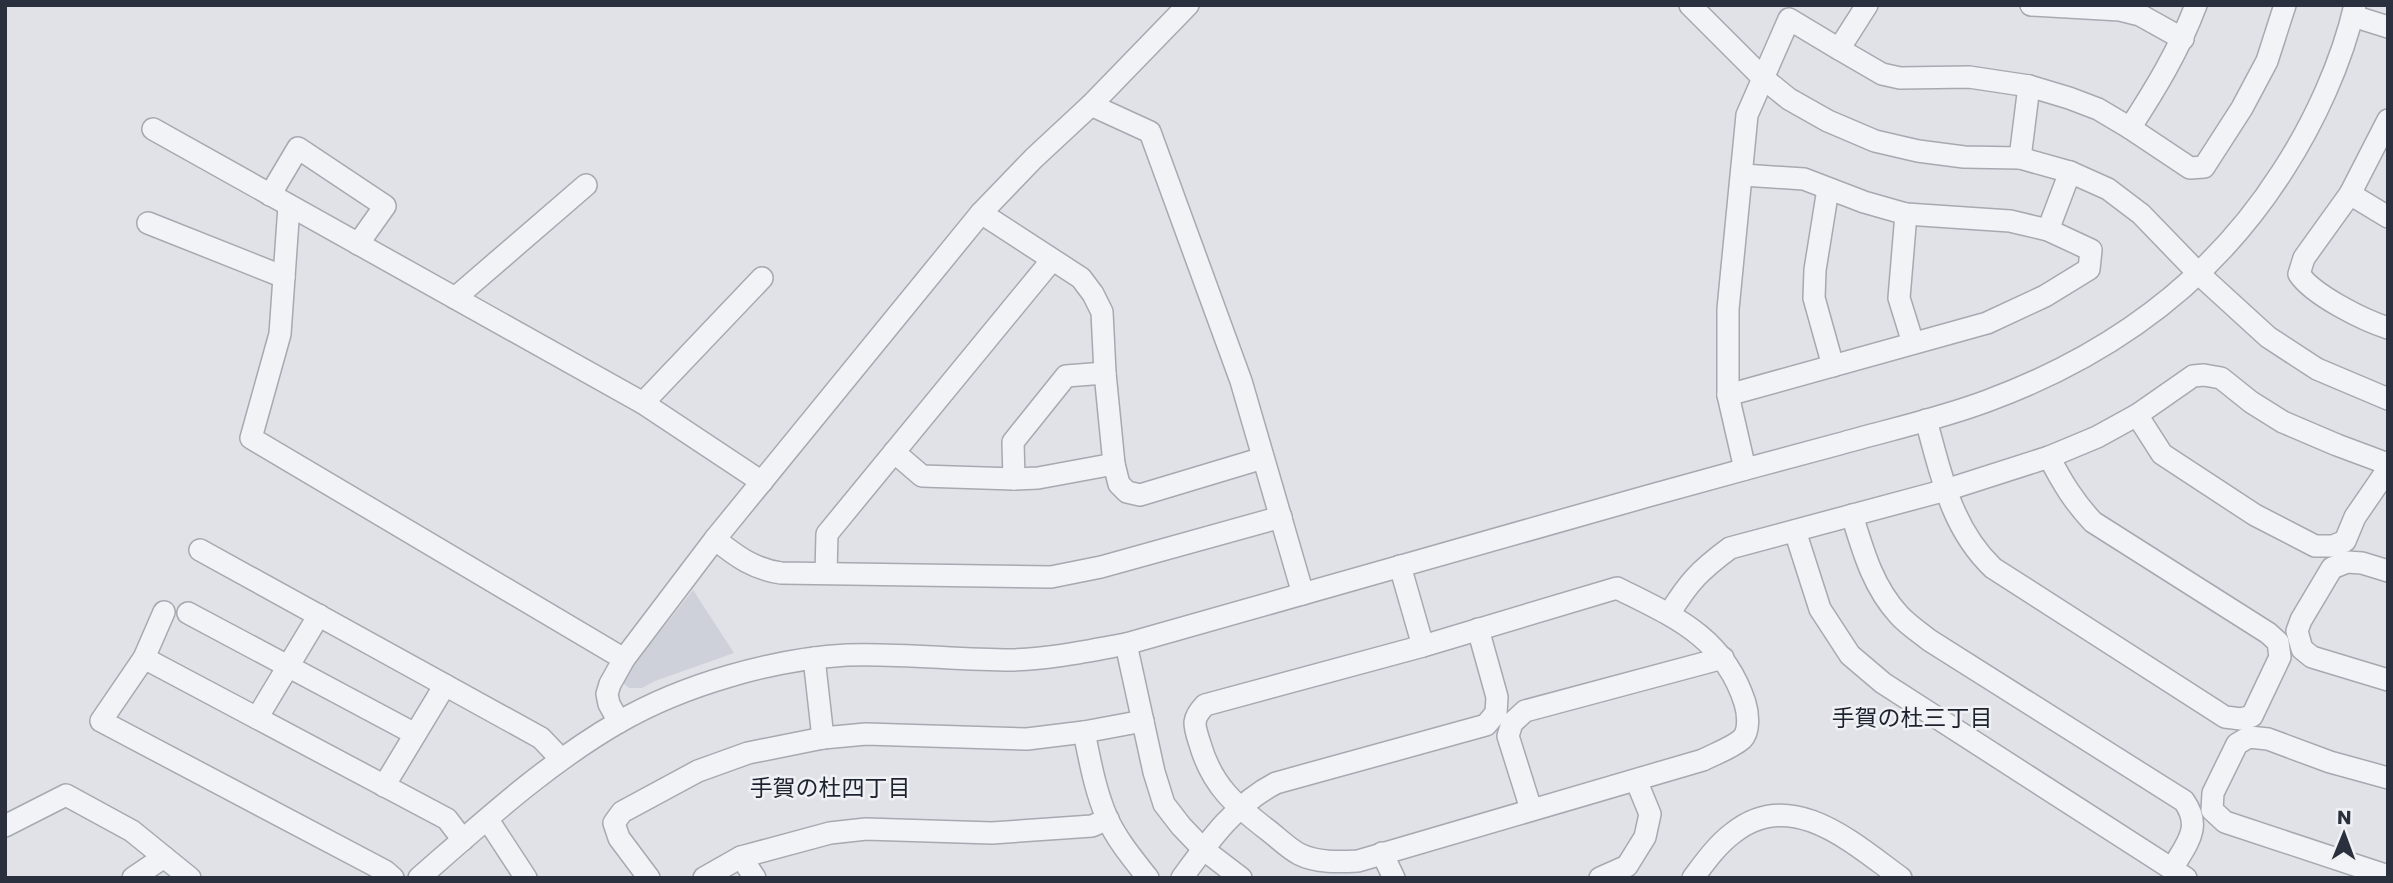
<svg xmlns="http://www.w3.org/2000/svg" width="2393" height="883" viewBox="0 0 2393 883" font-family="Poppins,'Noto Sans JP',sans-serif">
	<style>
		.built { fill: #ced1d9 }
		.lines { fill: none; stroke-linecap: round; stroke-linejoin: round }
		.minor-casing { stroke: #a6a9b1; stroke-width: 24 }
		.minor { stroke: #f2f3f6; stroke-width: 21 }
		.labels { text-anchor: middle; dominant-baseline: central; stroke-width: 5; stroke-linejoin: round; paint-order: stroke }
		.neighbourhood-label { font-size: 23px; fill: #1c222e; stroke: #eff1f5 }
	</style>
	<rect width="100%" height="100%" fill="#e0e2e7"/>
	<path class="built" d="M 693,590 L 734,653 L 655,681 L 642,688 L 629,688 L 621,681 Z"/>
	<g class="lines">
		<g class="minor-casing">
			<g id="minor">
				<path d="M 1690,5 L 1763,78 L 1789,99 L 1828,121 L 1875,141 L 1918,151 L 1964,157 L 2020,158 L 2070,172 L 2108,189 L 2141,214 L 2199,274 L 2268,337 L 2317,369 L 2388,399"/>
				<path d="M 2031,5 L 2120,10 L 2140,15 L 2183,39"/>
				<path d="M 2353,16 L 2388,27"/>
				<path d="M 1839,49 L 1882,74 L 1900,78 L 1969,77 L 2029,86 L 2069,98 L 2098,109 L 2130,128 L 2190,168 L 2204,167 L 2242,108 L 2267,61 L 2285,5"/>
				<path d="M 1091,105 L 1150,132 L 1241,381 L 1303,594"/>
				<path d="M 2388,120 L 2350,194 L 2304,258 L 2299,274 C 2313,295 2363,320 2388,328"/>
				<path d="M 2130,128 C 2156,88 2179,50 2196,5"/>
				<path d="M 153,129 L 643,403"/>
				<path d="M 2020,158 L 2029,86"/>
				<path d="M 1828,189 L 1815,270 L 1814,298 L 1833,366"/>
				<path d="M 2350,194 L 2388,217"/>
				<path d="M 270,195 L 298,148 L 385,206 L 358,244"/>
				<path d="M 289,206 L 280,334 L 251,438 L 624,659"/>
				<path d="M 981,213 L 1081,278 L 1093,294 L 1102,312 L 1105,373 L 1114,464 L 1119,484 L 1127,492 L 1140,495 L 1263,458"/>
				<path d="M 1906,214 L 1899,298 L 1913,343"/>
				<path d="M 148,223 L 284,277"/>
				<path d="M 2048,230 L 2070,172"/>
				<path d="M 455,298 L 586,185"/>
				<path d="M 1728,395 L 1987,323 L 2045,296 L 2089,269 L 2091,250 L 2048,230 L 2010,221 L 1906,214 L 1864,202 L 1804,179 L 1743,175"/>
				<path d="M 2137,415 L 2162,454 L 2255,515 L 2315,546 L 2333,546 L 2345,541 L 2355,517 L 2388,469"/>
				<path d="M 1926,420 C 1941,474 1951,528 1993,568 L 2225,717 L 2241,719 L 2252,716 L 2280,657 L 2278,642 L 2268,633 L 2093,522 C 2074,502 2062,482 2049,457"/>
				<path d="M 894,452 L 922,476 L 1014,479 L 1038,478 L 1114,464"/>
				<path d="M 1745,469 L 1728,395 L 1728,309 L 1732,268 L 1747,115 L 1789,19 L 1839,49 L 1867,5"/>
				<path d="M 1014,479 L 1013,442 L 1066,376 L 1105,373"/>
				<path d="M 762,482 L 643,403 L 762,278"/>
				<path d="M 1852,515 C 1863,551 1873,587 1899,615 C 1907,624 1919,632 1929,640 L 2184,801 C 2203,828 2186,844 2172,869"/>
				<path d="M 1795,531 L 1820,609 L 1850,655 L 1883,683 L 2186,878"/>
				<path d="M 715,539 C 737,557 754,569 781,573 L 1051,577 L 1101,567 L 1281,517"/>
				<path d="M 200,550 L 541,738 L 561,759"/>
				<path d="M 1400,566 L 1423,646"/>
				<path d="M 2388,571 L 2362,563 L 2347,562 L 2332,568 L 2301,620 L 2297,631 L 2302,649 L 2312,657 L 2388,680"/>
				<path d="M 826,573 L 827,534 L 1052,260"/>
				<path d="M 1617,588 C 1675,617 1724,637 1745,703 C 1748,713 1750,731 1742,739 C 1732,748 1714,754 1703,760 L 1358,861 C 1339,862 1317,863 1299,854 C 1288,848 1278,838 1269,831 C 1235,805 1212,786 1200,744 C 1194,725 1191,720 1205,705 L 1423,646 Z"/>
				<path d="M 164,612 L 144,658 L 101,721 L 385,871 L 393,878"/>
				<path d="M 188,613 L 415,734"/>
				<path d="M 1669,614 C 1689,582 1699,571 1730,548 L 1946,490 L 2049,457 L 2097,437 L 2137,415 L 2193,376 L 2204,375 L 2221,378 L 2251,402 L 2283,422 L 2337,445 L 2388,464"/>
				<path d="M 1126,644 L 1154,772 L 1164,804 L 1181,826 L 1203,849 L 1241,878"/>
				<path d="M 144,658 L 447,819 L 463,840"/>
				<path d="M 814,658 L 823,738"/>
				<path d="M 257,718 L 319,615"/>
				<path d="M 619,722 L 609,704 L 607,694 L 610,684 L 624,659 L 715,539 L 981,213 L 1034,158 L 1091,105 L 1188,5"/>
				<path d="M 1084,732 C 1090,761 1095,790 1107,818 C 1117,840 1133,859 1148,878"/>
				<path d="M 2388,778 L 2330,762 L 2268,739 L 2249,737 L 2237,744 L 2213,793 L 2212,810 L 2225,822 L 2388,876"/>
				<path d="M 384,786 L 445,685"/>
				<path d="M 1531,809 L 1508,736 L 1512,723 L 1525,711 L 1723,658"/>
				<path d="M 488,820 L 526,878"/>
				<path d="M 5,826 L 66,795 L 132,831 L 164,857 L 133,878"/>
				<path d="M 1382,853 L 1394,878"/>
				<path d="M 164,857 L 190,878"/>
				<path d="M 741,857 L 755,878"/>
				<path d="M 419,878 C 482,823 546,764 619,722 C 683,685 773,659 847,655 C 901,653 956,660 1011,660 C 1050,659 1088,651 1126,644 C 1300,595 1474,545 1648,496 C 1712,478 1775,461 1839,444 C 1888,430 1939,419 1987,401 C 2109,356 2211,283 2282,172 C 2314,123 2342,62 2355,5"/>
				<path d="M 649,878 L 619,838 L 614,823 L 622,812 L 698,771 L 748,753 L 823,738 L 866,734 L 1027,739 L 1084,732 L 1143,721"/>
				<path d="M 704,878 L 741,857 L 830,833 L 866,829 L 992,833 L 1092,826 L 1108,819"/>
				<path d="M 1182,878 C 1209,841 1235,804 1276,783 L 1486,725 L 1496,713 L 1497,697 L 1478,629"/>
				<path d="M 1600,878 L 1627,866 L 1645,837 L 1650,814 L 1636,780"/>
				<path d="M 1693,878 C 1705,862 1717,845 1733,833 C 1791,786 1853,843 1901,878"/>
			</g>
		</g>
		<use href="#minor" class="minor"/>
	</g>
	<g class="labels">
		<g class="neighbourhood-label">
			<text x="1912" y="718">手賀の杜三丁目</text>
			<text x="830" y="788">手賀の杜四丁目</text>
		</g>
	</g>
	<rect width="2393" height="883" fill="none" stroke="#2a303d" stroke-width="14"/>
	<g transform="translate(2344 834) rotate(1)" stroke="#eff1f5" stroke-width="5" paint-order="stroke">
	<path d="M0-5L12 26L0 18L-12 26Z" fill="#2a303d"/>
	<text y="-10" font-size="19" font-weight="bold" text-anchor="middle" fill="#2a303d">N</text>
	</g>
</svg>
